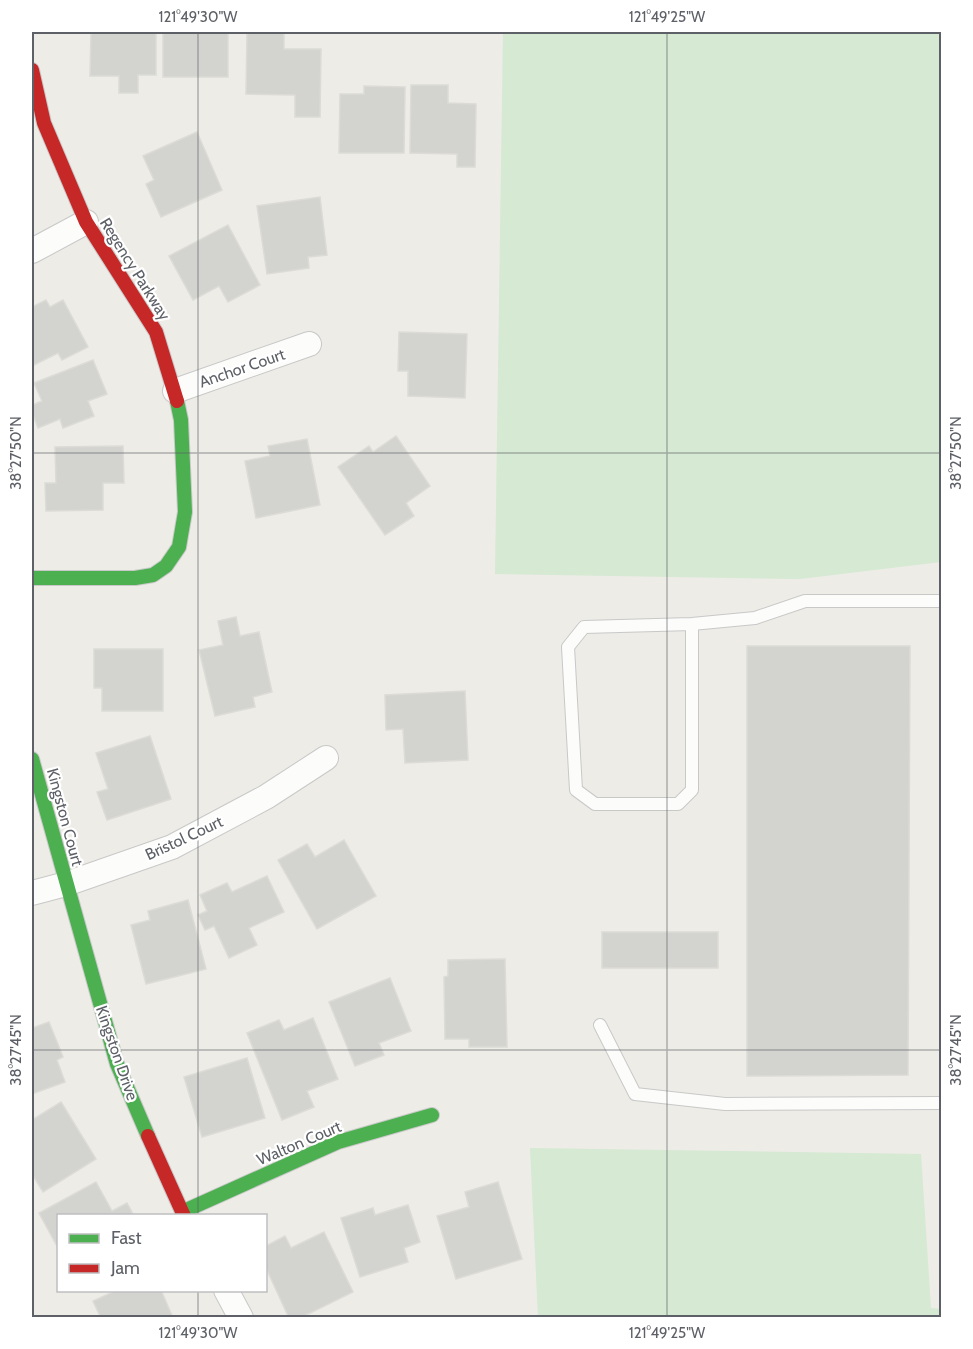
<svg xmlns="http://www.w3.org/2000/svg" width="973" height="1349" viewBox="0 0 973 1349" font-family="Cabin,sans-serif">
	<style>
		.green { fill: #d5e9d3 }
		.building { fill: #d3d3d0; stroke: #dcdbd6; stroke-width: 1.5 }
		.lines { fill: none; stroke-linecap: round; stroke-linejoin: round }
		.lane-casing { stroke: #c8c8c8; stroke-width: 14 }
		.street-casing { stroke: #c8c8c8; stroke-width: 26 }
		.fast-casing { stroke: #c9c9c9; stroke-width: 16 }
		.jam-casing { stroke: #c9c9c9; stroke-width: 16 }
		.lane { stroke: #fcfcfb; stroke-width: 12 }
		.street { stroke: #fcfcfb; stroke-width: 24 }
		.fast { stroke: #4caf50; stroke-width: 14 }
		.jam { stroke: #c62828; stroke-width: 14 }
		.ticks { fill: none; stroke: #5d6066; stroke-width: 1.5; stroke-opacity: 0.45 }
		.labels { text-anchor: middle; dominant-baseline: central; stroke-width: 4.5; stroke-linejoin: round; paint-order: stroke }
		.street-label { font-size: 16px; fill: #5d6066; stroke: #fff }
		.neatline { fill: none; stroke: #5d6066; stroke-width: 2 }
		.ticks-label { font-size: 15px; text-anchor: middle; fill: #5d6066 }
	</style>
	<rect width="100%" height="100%" fill="#edece7"/>
	<g class="green">
		<path d="M 503,32 L 941,32 L 941,562 L 800,579 L 495,574 Z"/>
		<path d="M 530,1148 L 921,1154 L 931,1308 L 941,1309 L 941,1317 L 538,1317 Z"/>
	</g>
	<g class="building">
		<path d="M 91,32 L 156,32 L 156,75 L 138,75 L 138,93 L 119,93 L 119,76 L 90,76 Z"/>
		<rect x="163" y="32" width="65" height="45"/>
		<path d="M 247,32 L 284,32 L 284,49 L 321,49 L 320,117 L 295,117 L 295,95 L 246,94 Z"/>
		<path d="M 411,85 L 448,85 L 448,103 L 476,104 L 475,167 L 457,167 L 457,154 L 410,153 Z"/>
		<path d="M 364,86 L 405,87 L 404,153 L 339,153 L 340,94 L 364,94 Z"/>
		<path d="M 197,132 L 222,190 L 161,217 L 146,184 L 154,180 L 143,156 Z"/>
		<path d="M 320,197 L 327,255 L 308,257 L 309,268 L 267,274 L 257,206 Z"/>
		<path d="M 228,225 L 260,285 L 228,302 L 219,286 L 193,300 L 169,256 Z"/>
		<path d="M 46,300 L 50,307 L 63,300 L 88,347 L 62,360 L 58,353 L 32,366 L 32,307 Z"/>
		<path d="M 399,332 L 467,334 L 465,398 L 408,396 L 408,371 L 398,371 Z"/>
		<path d="M 93,360 L 107,394 L 88,401 L 94,416 L 63,428 L 60,419 L 38,428 L 32,412 L 32,405 L 42,401 L 34,383 Z"/>
		<path d="M 396,436 L 430,486 L 406,503 L 414,516 L 385,535 L 338,467 L 369,446 L 373,452 Z"/>
		<path d="M 307,439 L 320,505 L 256,518 L 245,461 L 270,456 L 268,446 Z"/>
		<path d="M 123,446 L 124,483 L 103,483 L 103,510 L 46,511 L 45,483 L 56,483 L 55,447 Z"/>
		<path d="M 236,617 L 240,636 L 259,632 L 272,692 L 253,697 L 255,707 L 215,716 L 199,650 L 223,645 L 218,621 Z"/>
		<path d="M 747,646 L 910,646 L 908,1075 L 747,1076 Z"/>
		<path d="M 94,649 L 163,649 L 163,711 L 102,711 L 102,688 L 94,688 Z"/>
		<path d="M 465,691 L 468,760 L 405,763 L 403,729 L 386,730 L 385,695 Z"/>
		<path d="M 150,736 L 171,799 L 107,820 L 97,792 L 108,789 L 96,753 Z"/>
		<path d="M 344,840 L 376,896 L 317,929 L 278,860 L 307,844 L 315,857 Z"/>
		<path d="M 267,876 L 284,912 L 249,928 L 257,945 L 229,958 L 214,926 L 205,930 L 198,915 L 207,911 L 200,895 L 227,883 L 232,892 Z"/>
		<path d="M 188,900 L 206,969 L 146,984 L 131,925 L 150,920 L 148,911 Z"/>
		<rect x="602" y="932" width="116" height="36"/>
		<path d="M 505,959 L 507,1047 L 469,1047 L 469,1039 L 445,1039 L 444,977 L 448,976 L 448,960 Z"/>
		<path d="M 390,978 L 411,1031 L 379,1043 L 384,1055 L 355,1066 L 329,1002 Z"/>
		<path d="M 313,1018 L 338,1079 L 307,1091 L 314,1107 L 282,1120 L 247,1033 L 279,1020 L 284,1030 Z"/>
		<path d="M 49,1022 L 63,1057 L 57,1060 L 65,1082 L 32,1094 L 32,1028 Z"/>
		<path d="M 247,1058 L 265,1118 L 202,1137 L 184,1077 Z"/>
		<path d="M 61,1102 L 96,1159 L 43,1192 L 32,1174 L 32,1120 Z"/>
		<path d="M 96,1182 L 112,1211 L 127,1203 L 134,1216 L 58,1216 L 58,1248 L 39,1213 Z"/>
		<path d="M 498,1182 L 522,1259 L 456,1279 L 437,1216 L 469,1207 L 465,1192 Z"/>
		<path d="M 408,1205 L 420,1242 L 404,1248 L 408,1262 L 360,1277 L 341,1218 L 373,1208 L 375,1215 Z"/>
		<path d="M 324,1232 L 353,1292 L 300,1318 L 289,1318 L 266,1268 L 266,1246 L 285,1236 L 291,1248 Z"/>
		<path d="M 117,1290 L 161,1290 L 173,1318 L 101,1318 L 93,1301 Z"/>
	</g>
	<g class="lines">
		<g class="lane-casing">
			<g id="lane">
				<path d="M 692,624 L 692,790 L 678,804 L 595,804 L 576,790 L 568,647 L 584,627 L 692,624 L 755,618 L 805,601 L 942,601"/>
				<path d="M 600,1025 L 635,1094 L 725,1104 L 942,1103"/>
			</g>
		</g>
		<g class="street-casing">
			<g id="street">
				<path d="M 32,251 L 86,222"/>
				<path d="M 175,391 L 309,344"/>
				<path d="M 32,893 L 66,884 L 172,847 L 266,797 L 326,758"/>
				<path d="M 226,1290 L 241,1318"/>
			</g>
		</g>
		<g class="fast-casing">
			<g id="fast">
				<path d="M 32,578 L 135,578 L 153,575 L 166,566 L 179,547 L 185,512 L 181,420 L 177,401"/>
				<path d="M 32,759 L 117,1064 L 148,1136"/>
				<path d="M 182,1212 L 338,1142 L 432,1115"/>
			</g>
		</g>
		<g class="jam-casing">
			<g id="jam">
				<path d="M 32,70 L 44,123 L 86,222 L 156,332 L 177,401"/>
				<path d="M 148,1136 L 184,1216"/>
			</g>
		</g>
		<use href="#lane" class="lane"/>
		<use href="#street" class="street"/>
		<use href="#fast" class="fast"/>
		<use href="#jam" class="jam"/>
	</g>
	<path class="ticks" d="M 198,32 L 198,1216M 667,32 L 667,1318M 32,453 L 942,453M 32,1050 L 942,1050M 198,1290 L 198,1318"/>
	<g class="labels">
		<g class="street-label">
			<text transform="translate(135 269) rotate(58)">Regency Parkway</text>
			<text transform="translate(242 368) rotate(-19)">Anchor Court</text>
			<text transform="translate(65 817) rotate(75)">Kingston Court</text>
			<text transform="translate(184 838) rotate(-25)">Bristol Court</text>
			<text transform="translate(117 1053) rotate(71)">Kingston Drive</text>
			<text transform="translate(299 1143) rotate(-23)">Walton Court</text>
		</g>
	</g>
	<rect width="973" height="1349" fill="none" stroke="#ffffff" stroke-width="66"/>
	<rect x="57" y="1214" width="210" height="78" fill="#ffffff" stroke="#bebfc2" stroke-width="1.5"/>
	<rect x="69" y="1234" width="30" height="9" fill="#4caf50" stroke="#bebfc2" stroke-width="1.5"/>
	<text x="111" y="1244" font-size="18" fill="#5d6066">Fast</text>
	<rect x="69" y="1264" width="30" height="9" fill="#c62828" stroke="#bebfc2" stroke-width="1.5"/>
	<text x="111" y="1274" font-size="18" fill="#5d6066">Jam</text>
	<rect x="33" y="33" width="907" height="1283" class="neatline"/>
	<g class="ticks-label">
		<text x="198" y="22">121°49'30"W</text>
		<text x="667" y="22">121°49'25"W</text>
		<text transform="translate(16 453) rotate(-90)" y="5">38°27'50"N</text>
		<text transform="translate(956 453) rotate(-90)" y="5">38°27'50"N</text>
		<text transform="translate(16 1050) rotate(-90)" y="5">38°27'45"N</text>
		<text transform="translate(956 1050) rotate(-90)" y="5">38°27'45"N</text>
		<text x="198" y="1338">121°49'30"W</text>
		<text x="667" y="1338">121°49'25"W</text>
	</g>
</svg>
